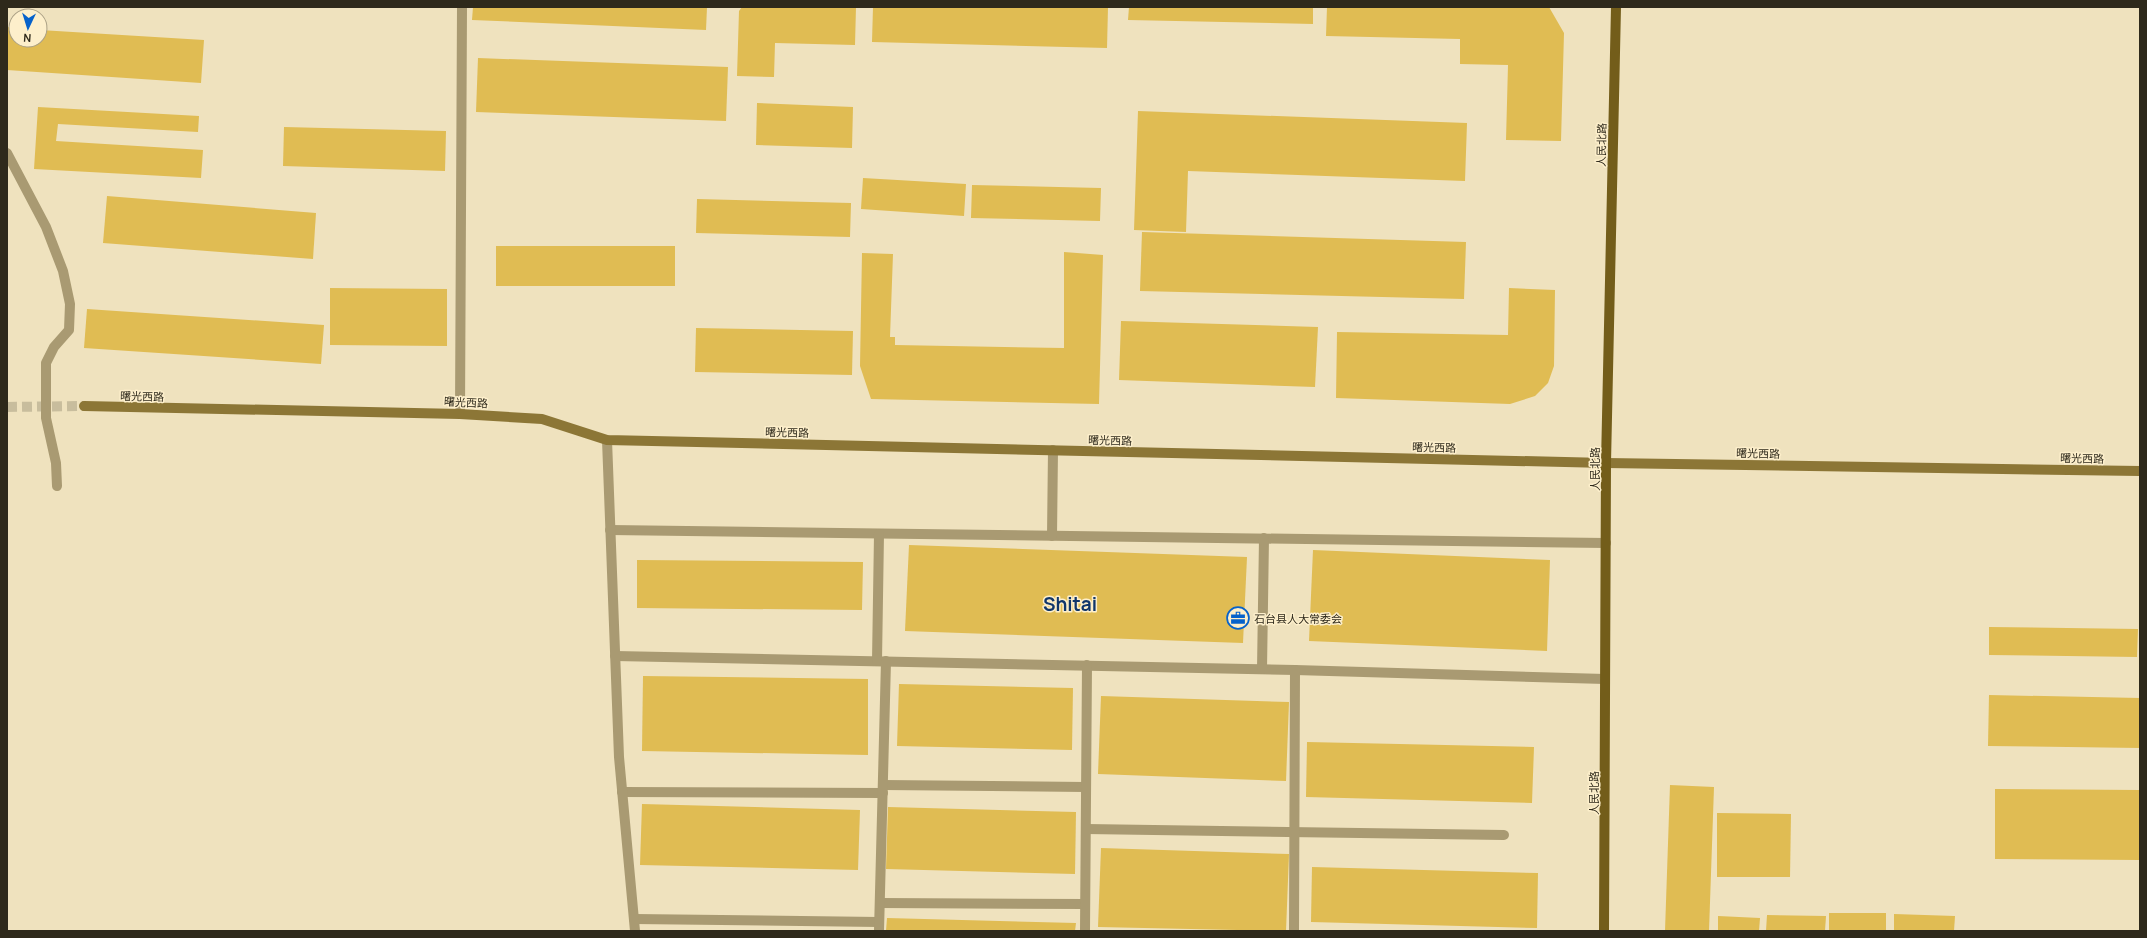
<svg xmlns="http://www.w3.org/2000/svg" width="2147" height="938" viewBox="0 0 2147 938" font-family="Manrope,'Noto Sans SC',sans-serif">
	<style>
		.building { fill: #e0bc53 }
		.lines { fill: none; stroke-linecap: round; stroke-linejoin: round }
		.secondary-tunnel { stroke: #c8bd9d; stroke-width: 10; stroke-dasharray: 10 5; stroke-linecap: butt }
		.lane { stroke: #a99a72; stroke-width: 10 }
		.street { stroke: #a99a72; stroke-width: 10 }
		.secondary { stroke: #8c7636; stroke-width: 10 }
		.primary { stroke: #735d1a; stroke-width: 10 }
		.labels { text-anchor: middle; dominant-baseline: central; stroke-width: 3; stroke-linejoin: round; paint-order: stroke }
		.street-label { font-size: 11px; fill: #2e291b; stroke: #fdefcb }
		.poi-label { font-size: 11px; fill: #2e291b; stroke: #fdefcb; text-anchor: start }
		.town-label { font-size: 19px; font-weight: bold; fill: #10366a; stroke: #fdefcb }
	</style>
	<rect width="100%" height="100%" fill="#efe2be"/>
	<g class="building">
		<path d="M 473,7 L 707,7 L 706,30 L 472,20 Z"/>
		<path d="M 742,7 L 856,7 L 855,45 L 775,43 L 774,77 L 737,76 L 739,11 Z"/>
		<path d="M 873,7 L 1108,7 L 1107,48 L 872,42 Z"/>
		<path d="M 1129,7 L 1313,7 L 1313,24 L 1128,20 Z"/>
		<path d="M 1327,7 L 1549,7 L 1564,33 L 1561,141 L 1506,140 L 1508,65 L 1460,64 L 1460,39 L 1326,36 Z"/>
		<path d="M 7,27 L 16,28 L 16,40 L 40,40 L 40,30 L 204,40 L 201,83 L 7,70 Z"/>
		<path d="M 478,58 L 728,67 L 726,121 L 476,112 Z"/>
		<path d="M 757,103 L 853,107 L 852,148 L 756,145 Z"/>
		<path d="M 38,107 L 199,116 L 198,132 L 58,124 L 56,141 L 203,150 L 201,178 L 34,169 Z"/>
		<path d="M 1138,111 L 1467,123 L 1465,181 L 1188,171 L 1186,232 L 1134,230 Z"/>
		<path d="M 284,127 L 446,131 L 445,171 L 283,166 Z"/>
		<path d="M 863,178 L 966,184 L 964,216 L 861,209 Z"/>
		<path d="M 972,185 L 1101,188 L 1100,221 L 971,218 Z"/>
		<path d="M 107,196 L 316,213 L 313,259 L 103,243 Z"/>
		<path d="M 697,199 L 851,203 L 850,237 L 696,233 Z"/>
		<path d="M 1142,232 L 1466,242 L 1464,299 L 1140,291 Z"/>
		<rect x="496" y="246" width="179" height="40"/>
		<path d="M 1064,252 L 1103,255 L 1099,404 L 871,399 L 860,366 L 862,253 L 893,254 L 890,337 L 895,337 L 895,345 L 1064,348 Z"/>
		<path d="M 330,288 L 447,289 L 447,346 L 330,345 Z"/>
		<path d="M 1509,288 L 1555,290 L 1554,366 L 1548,383 L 1535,396 L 1510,404 L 1336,398 L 1337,332 L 1508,335 Z"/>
		<path d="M 87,309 L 324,325 L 321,364 L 84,348 Z"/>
		<path d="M 1121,321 L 1318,327 L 1315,387 L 1119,380 Z"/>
		<path d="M 696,328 L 853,331 L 852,375 L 695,372 Z"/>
		<path d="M 909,545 L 1247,557 L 1243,643 L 905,631 Z"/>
		<path d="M 1313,550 L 1550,560 L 1547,651 L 1309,641 Z"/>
		<path d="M 637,560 L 863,562 L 862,610 L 637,608 Z"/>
		<path d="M 1989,627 L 2138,629 L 2137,657 L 1989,655 Z"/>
		<path d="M 643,676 L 868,679 L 868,755 L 642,751 Z"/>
		<path d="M 899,684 L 1073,688 L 1072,750 L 897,746 Z"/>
		<path d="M 1989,695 L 2140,698 L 2140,748 L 1988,746 Z"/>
		<path d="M 1101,696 L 1289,702 L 1286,781 L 1098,774 Z"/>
		<path d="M 1307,742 L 1534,747 L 1532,803 L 1306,797 Z"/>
		<path d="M 1670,785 L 1714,787 L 1709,931 L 1665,931 Z"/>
		<path d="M 1995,789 L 2140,790 L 2140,860 L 1995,859 Z"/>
		<path d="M 642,804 L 860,810 L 858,870 L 640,865 Z"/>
		<path d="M 888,807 L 1076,812 L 1075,874 L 886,869 Z"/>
		<path d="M 1717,813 L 1791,814 L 1790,877 L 1717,877 Z"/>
		<path d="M 1101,848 L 1289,854 L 1286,931 L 1098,927 Z"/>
		<path d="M 1312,867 L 1538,873 L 1537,928 L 1311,922 Z"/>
		<rect x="1829" y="913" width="57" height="18"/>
		<path d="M 1894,914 L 1955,916 L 1954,931 L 1894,931 Z"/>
		<path d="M 1767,915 L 1826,916 L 1825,931 L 1766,931 Z"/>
		<path d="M 1718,916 L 1760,918 L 1759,931 L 1718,931 Z"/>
		<path d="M 887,918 L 1076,923 L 1075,931 L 886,931 Z"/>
	</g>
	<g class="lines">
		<path class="secondary-tunnel" d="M 7,407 L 84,406"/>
		<g class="lane">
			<path d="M 610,530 L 1606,543"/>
			<path d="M 1052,536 L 1053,450"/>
			<path d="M 615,656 L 1295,670 L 1605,679"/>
			<path d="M 877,661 L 879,534"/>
			<path d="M 1262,669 L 1264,538"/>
			<path d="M 883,785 L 1085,787"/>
			<path d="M 622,792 L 883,793"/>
			<path d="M 1086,829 L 1504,835"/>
			<path d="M 880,903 L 1085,904"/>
			<path d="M 634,919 L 879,922"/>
			<path d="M 879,931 L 886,661"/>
			<path d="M 1085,931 L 1087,665"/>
			<path d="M 1294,931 L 1295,670"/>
		</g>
		<g class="street">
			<path d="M 7,153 L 46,227 L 63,271 L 70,304 L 69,330 L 54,347 L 46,363 L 46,418 L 56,463 L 57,486"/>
			<path d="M 460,414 L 462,7"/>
			<path d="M 607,440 L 619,757 L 635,931"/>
		</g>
		<path class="secondary" d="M 84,406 L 460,414 L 542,419 L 607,440 L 1606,463 L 2140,471"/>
		<path class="primary" d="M 1604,931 L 1606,463 L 1616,7"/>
	</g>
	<defs>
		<g id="office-ring" transform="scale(1.15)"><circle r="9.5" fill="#fdefcb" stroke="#0662cb" stroke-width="1.5"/><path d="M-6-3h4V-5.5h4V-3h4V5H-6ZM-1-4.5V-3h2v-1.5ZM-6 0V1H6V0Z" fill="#0662cb"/></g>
	</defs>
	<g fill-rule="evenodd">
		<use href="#office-ring" x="1238" y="618"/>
	</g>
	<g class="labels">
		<g class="street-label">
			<text transform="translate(1601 145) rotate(-89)">人民北路</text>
			<text transform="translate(142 396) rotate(1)">曙光西路</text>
			<text transform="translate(466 402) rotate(3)">曙光西路</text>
			<text transform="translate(787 432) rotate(1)">曙光西路</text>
			<text transform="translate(1110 440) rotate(1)">曙光西路</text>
			<text transform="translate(1434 447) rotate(1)">曙光西路</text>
			<text transform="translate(1758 453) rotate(1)">曙光西路</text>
			<text transform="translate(2082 458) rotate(1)">曙光西路</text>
			<text transform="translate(1594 469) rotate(-90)">人民北路</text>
			<text transform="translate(1593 793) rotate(-90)">人民北路</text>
		</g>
		<g class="poi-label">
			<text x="1254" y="618">石台县人大常委会</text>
		</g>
		<g class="town-label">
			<text x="1070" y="604">Shitai</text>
		</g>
	</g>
	<rect width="2147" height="938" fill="none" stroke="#2e291b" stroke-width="16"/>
	<g transform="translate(28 28) rotate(184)"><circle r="19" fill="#fdefcb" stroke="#aaa085"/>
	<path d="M0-3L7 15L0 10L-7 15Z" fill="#0662cb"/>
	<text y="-6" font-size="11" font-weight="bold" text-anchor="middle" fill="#2e291b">N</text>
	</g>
</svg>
